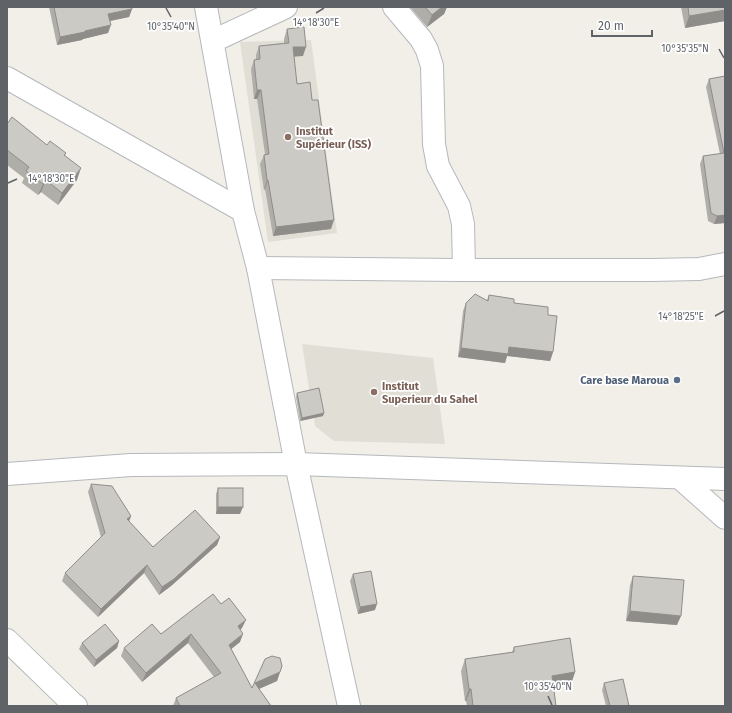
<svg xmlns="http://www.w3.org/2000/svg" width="732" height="713" viewBox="0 0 732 713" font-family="'Fira Sans',sans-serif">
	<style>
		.education { fill: #e1ded6 }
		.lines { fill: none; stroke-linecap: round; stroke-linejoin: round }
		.minor-casing { stroke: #b5b8bc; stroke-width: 24 }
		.minor { stroke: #fff; stroke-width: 22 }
		.wall { fill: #afaea9 }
		.shaded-wall { fill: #8f8d8a }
		.building { fill: #cccac5; stroke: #8f8d8a }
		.ticks { fill: none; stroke: #5f6368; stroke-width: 1.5 }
		.education-dot { fill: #8d6e63; stroke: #fff; stroke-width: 1.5 }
		.service-dot { fill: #5c6f8a; stroke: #fff; stroke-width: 1.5 }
		.labels { text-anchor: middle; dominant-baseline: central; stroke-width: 3.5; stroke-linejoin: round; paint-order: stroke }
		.education-label { font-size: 11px; font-weight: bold; fill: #785e54; stroke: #fff; text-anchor: start }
		.service-label { font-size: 11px; font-weight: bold; fill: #4e5e75; stroke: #fff; text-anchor: end }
		.ticks-label { font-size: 10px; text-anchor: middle; fill: #5f6368; stroke: #fff; stroke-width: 3.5; stroke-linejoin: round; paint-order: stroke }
	</style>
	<rect width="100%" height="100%" fill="#f1efe8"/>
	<g class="education">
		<path d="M 311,40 L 337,233 L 268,242 L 240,42 Z"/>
		<path d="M 302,344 L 433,358 L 445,444 L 334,441 L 315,426 Z"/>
	</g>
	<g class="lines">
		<g class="minor-casing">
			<g id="minor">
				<path d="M 206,7 L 243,211 L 258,268 L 296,464 L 349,706"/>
				<path d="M 394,7 L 421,39 L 427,50 L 432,66 L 434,144 L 438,166 L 459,206 L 463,224 L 464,270"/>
				<path d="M 213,41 L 286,7"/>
				<path d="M 7,78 L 243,211"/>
				<path d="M 258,268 L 458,270 L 652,270 L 699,269 L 725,264"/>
				<path d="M 7,474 L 131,465 L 296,464 L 725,479"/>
				<path d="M 680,478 L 725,518"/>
				<path d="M 7,640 L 72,703 L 76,706"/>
			</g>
		</g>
		<use href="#minor" class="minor"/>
	</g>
	<g class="wall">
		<path d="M 49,7 L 132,7 L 132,9 L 129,17 L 110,21 L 108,33 L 83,39 L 82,40 L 57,45 Z"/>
		<path d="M 410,7 L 447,7 L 444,14 L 427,27 Z"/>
		<path d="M 681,7 L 725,7 L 725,21 L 685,28 Z"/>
		<path d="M 287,29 L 303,56 L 294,56 L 297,84 L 312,100 L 331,229 L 273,236 L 265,189 L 264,190 L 260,164 L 264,155 L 265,154 L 257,99 L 254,99 L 251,69 L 254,60 L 256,59 L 256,55 L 259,46 L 284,43 L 284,39 Z"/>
		<path d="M 725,76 L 725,223 L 714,224 L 708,221 L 700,164 L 703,156 L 720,154 L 706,87 L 709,79 Z"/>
		<path d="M 7,124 L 47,145 L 66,153 L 65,155 L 77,180 L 58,205 L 41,192 L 38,195 L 22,183 L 24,178 L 7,165 Z"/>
		<path d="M 489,295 L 514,303 L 548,315 L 553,352 L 550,361 L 507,356 L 505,363 L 458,357 L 463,311 L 466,303 L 487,300 Z"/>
		<path d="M 297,393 L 324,413 L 323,416 L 300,421 L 296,397 Z"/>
		<path d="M 91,484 L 131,516 L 129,522 L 153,547 L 220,537 L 217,545 L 171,586 L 159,595 L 144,573 L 98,617 L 62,581 L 65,573 L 101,537 L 88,492 Z"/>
		<path d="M 218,488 L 240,514 L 216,514 L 216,494 Z"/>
		<path d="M 353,574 L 375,610 L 358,614 L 350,581 Z"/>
		<path d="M 633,576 L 677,625 L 626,621 L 630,585 Z"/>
		<path d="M 221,604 L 242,628 L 240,630 L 240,642 L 231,649 L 252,688 L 282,666 L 277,681 L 259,689 L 271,706 L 173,706 L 176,698 L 214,677 L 188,643 L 142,682 L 121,656 L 124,648 L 161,634 Z"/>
		<path d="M 119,641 L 117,648 L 94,667 L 79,649 L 82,643 Z"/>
		<path d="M 514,647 L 575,672 L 571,684 L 554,687 L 556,706 L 467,706 L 466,701 L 465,701 L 461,671 L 465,659 L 512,652 Z"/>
		<path d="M 604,683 L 629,706 L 606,706 L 602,690 Z"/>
	</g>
	<g class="shaded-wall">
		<path d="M 442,7 L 447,7 L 444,14 L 427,27 L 432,15 Z"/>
		<path d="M 132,9 L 129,17 L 105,22 L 108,14 Z"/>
		<path d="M 725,10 L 725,21 L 685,28 L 689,16 Z"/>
		<path d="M 111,25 L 108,33 L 83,39 L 82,40 L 57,45 L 60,37 L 85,31 Z"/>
		<path d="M 293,47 L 306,47 L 303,56 L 290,57 Z"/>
		<path d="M 257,90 L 261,90 L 257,99 L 254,99 Z"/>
		<path d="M 81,168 L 77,180 L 58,205 L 62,193 Z"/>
		<path d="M 46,180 L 41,192 L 38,195 L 43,184 Z"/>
		<path d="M 267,180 L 268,180 L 265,189 L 264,190 Z"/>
		<path d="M 725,215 L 725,223 L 714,224 L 717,216 Z"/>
		<path d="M 334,220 L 331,229 L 273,236 L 276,227 Z"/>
		<path d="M 509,347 L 553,352 L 550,361 L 507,356 L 505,363 L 458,357 L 461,348 Z"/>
		<path d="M 324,413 L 323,416 L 300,421 L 302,418 Z"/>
		<path d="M 218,507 L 243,507 L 240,514 L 216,514 Z"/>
		<path d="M 131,516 L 128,524 L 127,519 Z"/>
		<path d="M 220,537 L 217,545 L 171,586 L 159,595 L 162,587 Z"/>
		<path d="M 147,565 L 144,573 L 98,617 L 101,609 Z"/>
		<path d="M 377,604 L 375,610 L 358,614 L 360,607 Z"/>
		<path d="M 630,611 L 681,616 L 677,625 L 626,621 Z"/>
		<path d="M 246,620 L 242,628 L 234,635 L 238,626 Z"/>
		<path d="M 191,634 L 188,643 L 142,682 L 146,673 Z"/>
		<path d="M 243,634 L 240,642 L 225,654 L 229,645 Z"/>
		<path d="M 119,641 L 117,648 L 94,667 L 96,660 Z"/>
		<path d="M 280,672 L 277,681 L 252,692 L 255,683 Z"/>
		<path d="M 575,672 L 571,684 L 548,688 L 552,676 Z"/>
		<path d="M 469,689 L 471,689 L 466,701 L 465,701 Z"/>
	</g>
	<g class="building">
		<path d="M 54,7 L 132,7 L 132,9 L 108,14 L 111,25 L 85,31 L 85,32 L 60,37 Z"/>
		<path d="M 425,7 L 442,7 L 432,15 Z"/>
		<path d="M 688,7 L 725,7 L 725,10 L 689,16 Z"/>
		<path d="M 304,27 L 306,47 L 293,47 L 297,84 L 310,82 L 312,100 L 318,100 L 334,220 L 276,227 L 268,180 L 267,180 L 264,155 L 269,154 L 261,90 L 257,90 L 254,60 L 260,59 L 259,46 L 289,43 L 287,29 Z"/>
		<path d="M 725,76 L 725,215 L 717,216 L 711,213 L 703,156 L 724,153 L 709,79 Z"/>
		<path d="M 12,117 L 47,145 L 50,141 L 66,153 L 64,155 L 81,168 L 62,193 L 46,180 L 43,184 L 26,171 L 29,167 L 7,150 L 7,124 Z"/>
		<path d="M 475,294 L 488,301 L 489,295 L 514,299 L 514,303 L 548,307 L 548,315 L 557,316 L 553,352 L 509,347 L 508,354 L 461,348 L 466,303 Z"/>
		<path d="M 319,388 L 324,413 L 302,418 L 297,393 Z"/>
		<path d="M 91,484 L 112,486 L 131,516 L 127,519 L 153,547 L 195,510 L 220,537 L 174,579 L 162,587 L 147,565 L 101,609 L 65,573 L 105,533 Z"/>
		<rect x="218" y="488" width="25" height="19"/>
		<path d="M 371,571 L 377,604 L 360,607 L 353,574 Z"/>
		<path d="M 633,576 L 684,580 L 681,616 L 630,611 Z"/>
		<path d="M 213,594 L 221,604 L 229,598 L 246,620 L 238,626 L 243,634 L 229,645 L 252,688 L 265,659 L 272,656 L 280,658 L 282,666 L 280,672 L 255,683 L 271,706 L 180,706 L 176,698 L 221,673 L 191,634 L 146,673 L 124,648 L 152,624 L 161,634 Z"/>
		<path d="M 105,624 L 119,641 L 96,660 L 82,643 Z"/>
		<path d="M 570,638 L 575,672 L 552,676 L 556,706 L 473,706 L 471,689 L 469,689 L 465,659 L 514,652 L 514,647 Z"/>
		<path d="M 623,679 L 629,706 L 610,706 L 604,683 Z"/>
	</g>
	<path class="ticks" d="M 166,8 L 171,17M 316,13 L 324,8M 719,49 L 724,58M 8,183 L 17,179M 715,316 L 724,311M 548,696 L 552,705"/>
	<g class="education-dot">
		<circle cx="288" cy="137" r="4"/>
		<circle cx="374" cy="392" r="4"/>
	</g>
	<circle class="service-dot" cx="677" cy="380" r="4"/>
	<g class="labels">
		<g class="education-label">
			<text x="296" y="131">Institut<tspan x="296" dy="13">Supérieur (ISS)</tspan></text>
			<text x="382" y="386">Institut<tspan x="382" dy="13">Superieur du Sahel</tspan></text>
		</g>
		<g class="service-label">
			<text x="669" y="380">Care base Maroua</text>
		</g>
	</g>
	<g class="ticks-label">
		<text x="316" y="26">14°18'30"E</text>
		<text x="171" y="30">10°35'40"N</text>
		<text x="685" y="52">10°35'35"N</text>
		<text x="51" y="182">14°18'30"E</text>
		<text x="681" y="320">14°18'25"E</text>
		<text x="548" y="690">10°35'40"N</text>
	</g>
	<rect width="732" height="713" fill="none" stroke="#5f6368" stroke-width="16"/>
	<path d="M592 30v6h60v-6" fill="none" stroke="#5f6368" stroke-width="2"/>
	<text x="598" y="30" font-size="12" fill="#5f6368" stroke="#ffffff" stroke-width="3" paint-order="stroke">20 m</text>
</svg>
